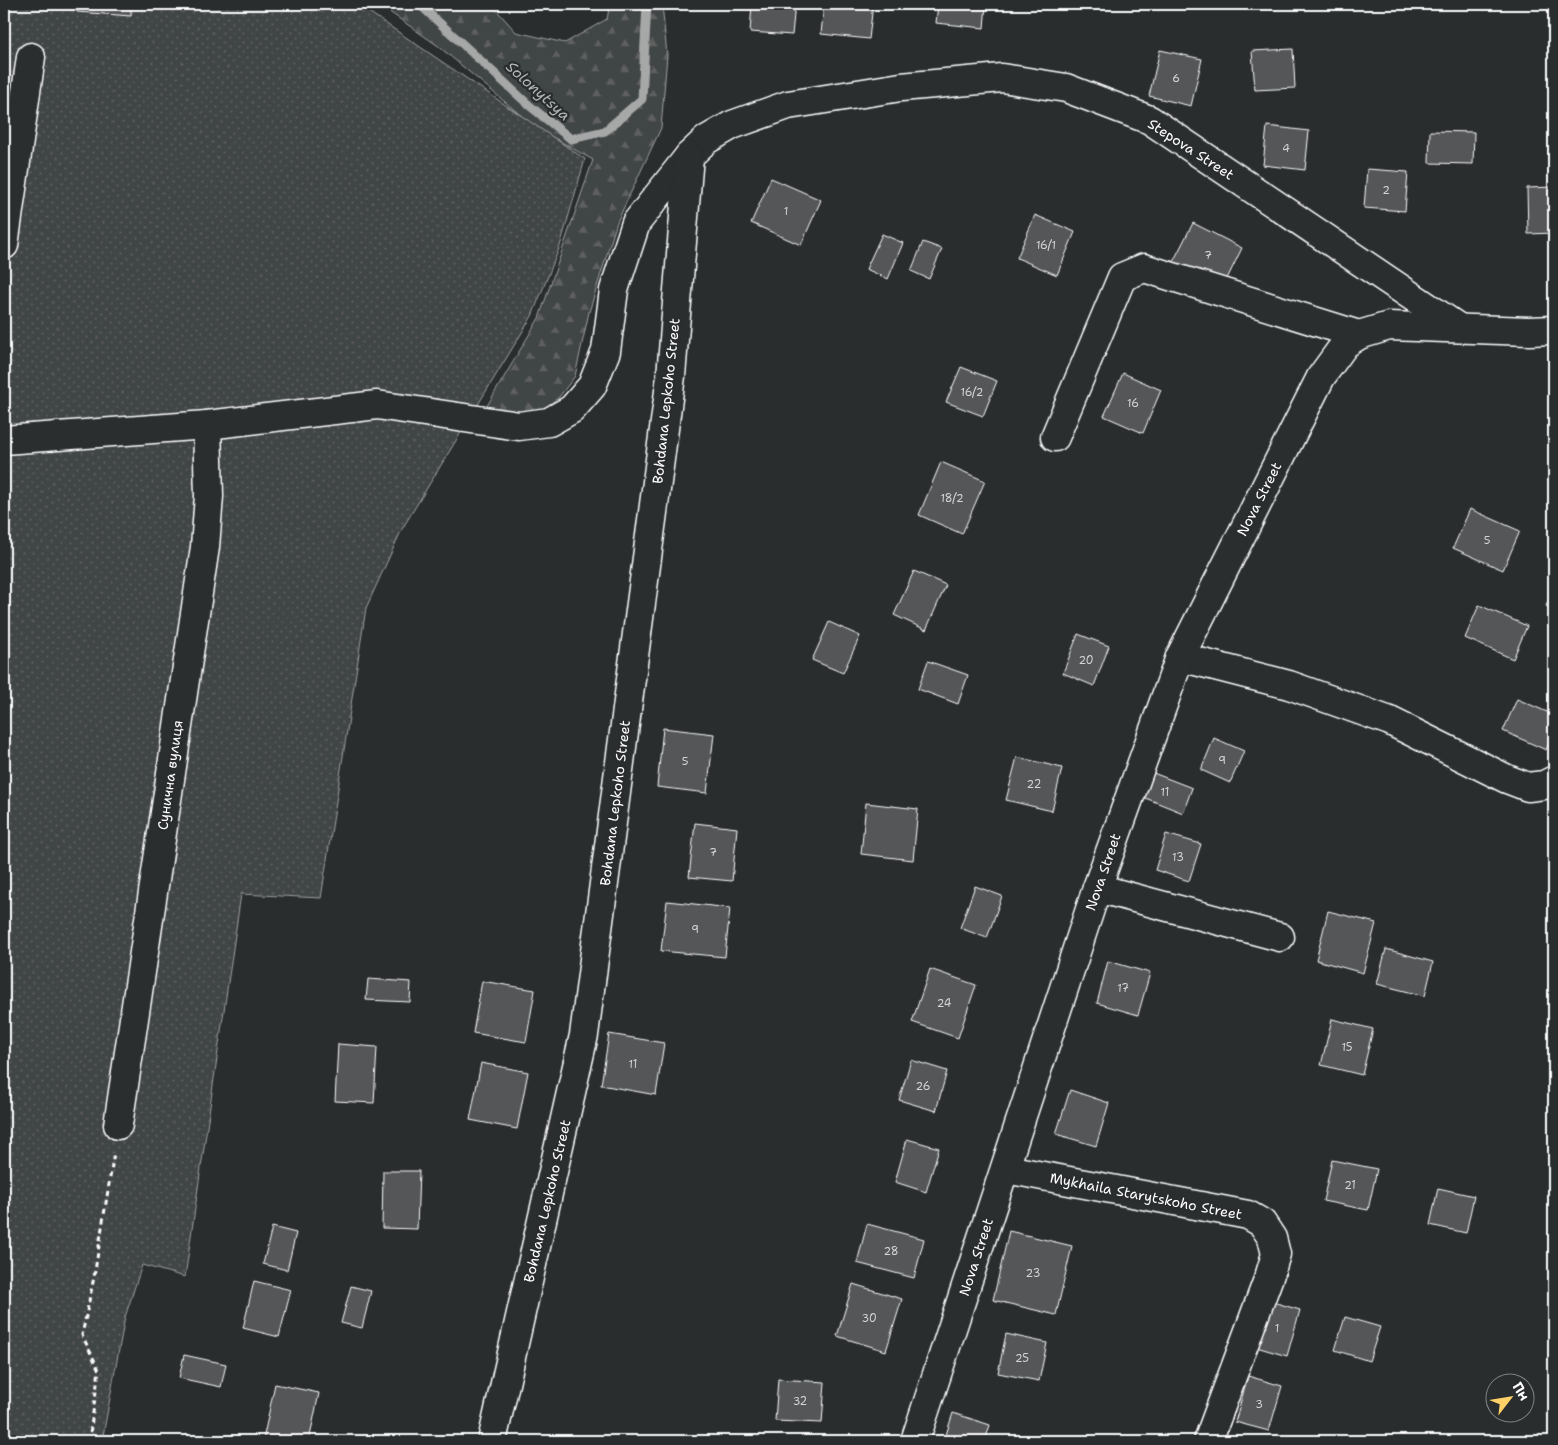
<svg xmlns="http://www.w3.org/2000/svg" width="1558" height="1445" viewBox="0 0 1558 1445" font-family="'Shantell Sans',sans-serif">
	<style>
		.forest { fill: url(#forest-firs); stroke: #a0a2a2 }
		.garden { fill: url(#garden-dots); stroke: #a0a2a2 }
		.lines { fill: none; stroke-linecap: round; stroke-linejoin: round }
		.stream { stroke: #a6a7a7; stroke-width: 9 }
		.building { fill: #555758; stroke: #fff }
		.minor-casing { stroke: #fff; stroke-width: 31 }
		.path { stroke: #fff; stroke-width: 3; stroke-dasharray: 5 4; stroke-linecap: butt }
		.minor { stroke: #2a2d2e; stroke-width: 28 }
		.labels { text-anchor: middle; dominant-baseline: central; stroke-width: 4.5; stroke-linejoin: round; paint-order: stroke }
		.number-label { font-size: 11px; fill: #d4d5d5 }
		.street-label { font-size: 14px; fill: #fff; stroke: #2a2d2e }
		.water-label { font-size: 15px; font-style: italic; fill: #b4b6b6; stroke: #2a2d2e }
	</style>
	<defs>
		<pattern id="forest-firs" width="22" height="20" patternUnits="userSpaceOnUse" patternTransform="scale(1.25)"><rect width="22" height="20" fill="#414445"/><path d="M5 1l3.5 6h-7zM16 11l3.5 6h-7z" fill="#5e6061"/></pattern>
		<pattern id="garden-dots" width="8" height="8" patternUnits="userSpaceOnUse" patternTransform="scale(1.25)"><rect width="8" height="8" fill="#414445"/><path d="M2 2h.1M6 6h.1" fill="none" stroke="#5e6061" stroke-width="1.8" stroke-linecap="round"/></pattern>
	</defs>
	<rect width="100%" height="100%" fill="#2a2d2e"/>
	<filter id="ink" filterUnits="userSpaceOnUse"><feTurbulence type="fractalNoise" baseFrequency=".02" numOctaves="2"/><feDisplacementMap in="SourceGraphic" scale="10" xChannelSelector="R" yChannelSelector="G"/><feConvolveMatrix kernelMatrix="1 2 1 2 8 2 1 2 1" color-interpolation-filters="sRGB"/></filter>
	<g filter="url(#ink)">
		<path class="forest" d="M 378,4 L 491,4 L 516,32 L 565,43 L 607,19 L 610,4 L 662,4 L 667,55 L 661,128 L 617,222 L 589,312 L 575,376 L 559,397 L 538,413 L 484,411 L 539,318 L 593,160 L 535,127 L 437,45 Z"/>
		<path class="garden" d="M 4,4 L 357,4 L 585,159 L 560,246 L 532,316 L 402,529 L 366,608 L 321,898 L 241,894 L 185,1277 L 142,1265 L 125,1317 L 102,1441 L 4,1441 Z"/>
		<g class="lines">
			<path class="stream" d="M 419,4 L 530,106 L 571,139 L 605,131 L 642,99 L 647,4"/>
		</g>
		<g class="building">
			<path d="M 77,4 L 131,4 L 131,16 L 77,12 Z"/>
			<path d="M 752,4 L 795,4 L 792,35 L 750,32 Z"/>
			<path d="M 824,4 L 873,4 L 869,39 L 821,34 Z"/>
			<path d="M 938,4 L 986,4 L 984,28 L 936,23 Z"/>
			<path d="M 1293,49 L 1295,88 L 1255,90 L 1252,51 Z"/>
			<path d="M 1160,50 L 1202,59 L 1191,106 L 1149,96 Z"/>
			<path d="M 1267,126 L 1309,131 L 1305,170 L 1263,165 Z"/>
			<path d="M 1430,131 L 1474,132 L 1473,164 L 1429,163 Z"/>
			<path d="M 1367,169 L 1408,172 L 1405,211 L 1364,208 Z"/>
			<path d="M 771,178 L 821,200 L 801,245 L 751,223 Z"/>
			<path d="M 1554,187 L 1554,233 L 1528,234 L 1527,188 Z"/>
			<path d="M 1035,215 L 1075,232 L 1057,275 L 1017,258 Z"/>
			<path d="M 1193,223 L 1242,248 L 1223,287 L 1173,262 Z"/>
			<path d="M 882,234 L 903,243 L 888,279 L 866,269 Z"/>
			<path d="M 923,242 L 942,249 L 929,279 L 911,271 Z"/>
			<path d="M 961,367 L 997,381 L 983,416 L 946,402 Z"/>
			<path d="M 1123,373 L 1161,390 L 1143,433 L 1104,416 Z"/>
			<path d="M 941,462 L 985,481 L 962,534 L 919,515 Z"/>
			<path d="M 1470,509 L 1520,531 L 1503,570 L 1453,548 Z"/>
			<path d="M 914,571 L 946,585 L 926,630 L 894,615 Z"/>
			<path d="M 1554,589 L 1554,610 L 1546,606 Z"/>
			<path d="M 1479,605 L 1527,626 L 1513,659 L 1465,638 Z"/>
			<path d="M 829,622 L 860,636 L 843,673 L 812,660 Z"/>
			<path d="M 1078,634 L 1109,646 L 1094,686 L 1063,673 Z"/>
			<path d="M 928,661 L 968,675 L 958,704 L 918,689 Z"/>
			<path d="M 1517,699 L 1554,715 L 1554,731 L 1546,750 L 1503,731 Z"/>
			<path d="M 663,728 L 714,734 L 707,793 L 657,787 Z"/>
			<path d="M 1214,738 L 1244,751 L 1230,783 L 1201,770 Z"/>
			<path d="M 1017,757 L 1062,768 L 1052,811 L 1006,800 Z"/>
			<path d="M 1148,771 L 1192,788 L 1183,813 L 1138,795 Z"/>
			<path d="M 866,803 L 918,809 L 913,860 L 861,854 Z"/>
			<path d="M 695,823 L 737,828 L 732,881 L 689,877 Z"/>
			<path d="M 1166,834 L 1201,844 L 1189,881 L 1155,870 Z"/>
			<path d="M 975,886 L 1002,896 L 987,938 L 960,928 Z"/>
			<path d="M 667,901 L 730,908 L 725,957 L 661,951 Z"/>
			<path d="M 1328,911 L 1376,923 L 1363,973 L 1316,960 Z"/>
			<path d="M 1386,949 L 1433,962 L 1425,996 L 1377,984 Z"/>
			<path d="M 1108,961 L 1150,973 L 1138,1015 L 1097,1003 Z"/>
			<path d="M 930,969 L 976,985 L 958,1038 L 912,1022 Z"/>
			<path d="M 368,979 L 411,982 L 410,1002 L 366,1000 Z"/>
			<path d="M 482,981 L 535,990 L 526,1042 L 473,1033 Z"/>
			<path d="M 1332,1019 L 1373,1029 L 1362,1075 L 1321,1065 Z"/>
			<path d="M 609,1034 L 664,1043 L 656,1095 L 601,1085 Z"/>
			<path d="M 338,1044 L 377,1047 L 374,1103 L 335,1101 Z"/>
			<path d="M 911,1060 L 947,1071 L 936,1111 L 899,1100 Z"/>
			<path d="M 481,1063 L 528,1072 L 517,1129 L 470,1120 Z"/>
			<path d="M 1070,1090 L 1109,1103 L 1096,1146 L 1056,1134 Z"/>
			<path d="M 907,1139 L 939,1148 L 926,1192 L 895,1182 Z"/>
			<path d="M 1332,1160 L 1377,1169 L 1368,1210 L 1323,1201 Z"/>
			<path d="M 383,1171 L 419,1171 L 417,1229 L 382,1228 Z"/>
			<path d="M 1438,1188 L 1474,1196 L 1466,1233 L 1430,1225 Z"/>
			<path d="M 867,1224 L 924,1239 L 914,1278 L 857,1263 Z"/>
			<path d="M 272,1227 L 296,1233 L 287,1270 L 263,1264 Z"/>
			<path d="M 1009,1231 L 1072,1246 L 1056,1315 L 993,1300 Z"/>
			<path d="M 254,1281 L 291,1290 L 279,1337 L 243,1328 Z"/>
			<path d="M 853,1284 L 902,1299 L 886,1351 L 837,1336 Z"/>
			<path d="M 351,1286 L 371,1291 L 362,1328 L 341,1323 Z"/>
			<path d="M 1266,1300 L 1300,1310 L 1287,1356 L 1253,1346 Z"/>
			<path d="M 1345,1317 L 1380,1327 L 1369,1361 L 1335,1350 Z"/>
			<path d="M 1006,1334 L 1047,1343 L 1039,1381 L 998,1373 Z"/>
			<path d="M 184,1355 L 226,1364 L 221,1387 L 179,1378 Z"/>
			<path d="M 1248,1376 L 1282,1386 L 1269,1431 L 1235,1422 Z"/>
			<path d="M 778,1379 L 825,1382 L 822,1423 L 775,1421 Z"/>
			<path d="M 275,1384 L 319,1393 L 309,1441 L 263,1440 Z"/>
			<path d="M 953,1413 L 990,1425 L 985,1441 L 944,1441 Z"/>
		</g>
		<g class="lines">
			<g class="minor-casing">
				<g id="minor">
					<path d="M 4,245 L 31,57"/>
					<path d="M 1055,437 L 1122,277 L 1144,268 L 1359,335"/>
					<path d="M 4,440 L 207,425 L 377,405 L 519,426 L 549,422 L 572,409 L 592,386 L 606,351 L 614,290 L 636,223 L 689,156 L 706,140 L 732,125 L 788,105 L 901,87 L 1002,78 L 1066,88 L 1150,120 L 1459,328"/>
					<path d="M 1180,657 L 1289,685 L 1390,721 L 1507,779 L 1528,787 L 1544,785 L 1554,780"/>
					<path d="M 1097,888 L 1280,937"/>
					<path d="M 118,1125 L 205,547 L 209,496 L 207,425"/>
					<path d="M 1006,1169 L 1248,1215 L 1262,1223 L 1272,1238 L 1276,1254 L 1270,1274 L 1208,1441"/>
					<path d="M 492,1441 L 584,1035 L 671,376 L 689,156"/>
					<path d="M 915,1441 L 1097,888 L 1180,657 L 1321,377 L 1345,344 L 1359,335 L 1389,326 L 1529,331 L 1554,330"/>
				</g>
			</g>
			<path class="path" d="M 89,1441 L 99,1370 L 82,1335 L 94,1277 L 114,1153"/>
			<use href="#minor" class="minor"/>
		</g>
	</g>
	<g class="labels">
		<g class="number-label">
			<text x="1176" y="78">6</text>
			<text x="1286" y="148">4</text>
			<text x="1386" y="190">2</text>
			<text x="786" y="211">1</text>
			<text x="1046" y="245">16/1</text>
			<text x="1208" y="255">7</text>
			<text x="972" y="392">16/2</text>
			<text x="1133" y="403">16</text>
			<text x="952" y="498">18/2</text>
			<text x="1487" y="540">5</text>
			<text x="1086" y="660">20</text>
			<text x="1222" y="760">9</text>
			<text x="685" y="761">5</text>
			<text x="1034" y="784">22</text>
			<text x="1165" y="792">11</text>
			<text x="713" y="852">7</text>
			<text x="1178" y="857">13</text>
			<text x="695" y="929">9</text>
			<text x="1123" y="988">17</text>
			<text x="944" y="1003">24</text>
			<text x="1347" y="1047">15</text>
			<text x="633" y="1064">11</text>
			<text x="923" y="1086">26</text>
			<text x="1350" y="1185">21</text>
			<text x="891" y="1251">28</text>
			<text x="1033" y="1273">23</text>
			<text x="869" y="1318">30</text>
			<text x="1277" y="1328">1</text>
			<text x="1022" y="1358">25</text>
			<text x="800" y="1401">32</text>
			<text x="1259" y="1404">3</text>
		</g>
		<g class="street-label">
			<text transform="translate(1191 149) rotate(33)">Stepova Street</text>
			<text transform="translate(666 401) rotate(-84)">Bohdana Lepkoho Street</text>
			<text transform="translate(1259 499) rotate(-63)">Nova Street</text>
			<text transform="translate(170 775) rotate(-82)">Сунична вулиця</text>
			<text transform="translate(615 803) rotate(-83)">Bohdana Lepkoho Street</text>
			<text transform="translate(1103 872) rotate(-71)">Nova Street</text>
			<text transform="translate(1146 1196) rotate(11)">Mykhaila Starytskoho Street</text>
			<text transform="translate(547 1201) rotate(-77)">Bohdana Lepkoho Street</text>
			<text transform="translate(976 1257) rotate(-72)">Nova Street</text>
		</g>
		<g class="water-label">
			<text transform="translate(538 91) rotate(42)">Solonytsya</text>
		</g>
	</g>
	<rect width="1558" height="1445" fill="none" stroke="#2a2d2e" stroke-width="20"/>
	<rect x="10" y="10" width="1538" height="1425" fill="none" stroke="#fff" stroke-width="2" filter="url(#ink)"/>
	<g transform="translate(1510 1398) rotate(59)"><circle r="24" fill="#2a2d2e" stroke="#7f8182"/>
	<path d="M0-4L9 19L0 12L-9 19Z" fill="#ffd166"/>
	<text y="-8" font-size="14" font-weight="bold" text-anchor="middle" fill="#ffffff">Пн</text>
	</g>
</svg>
